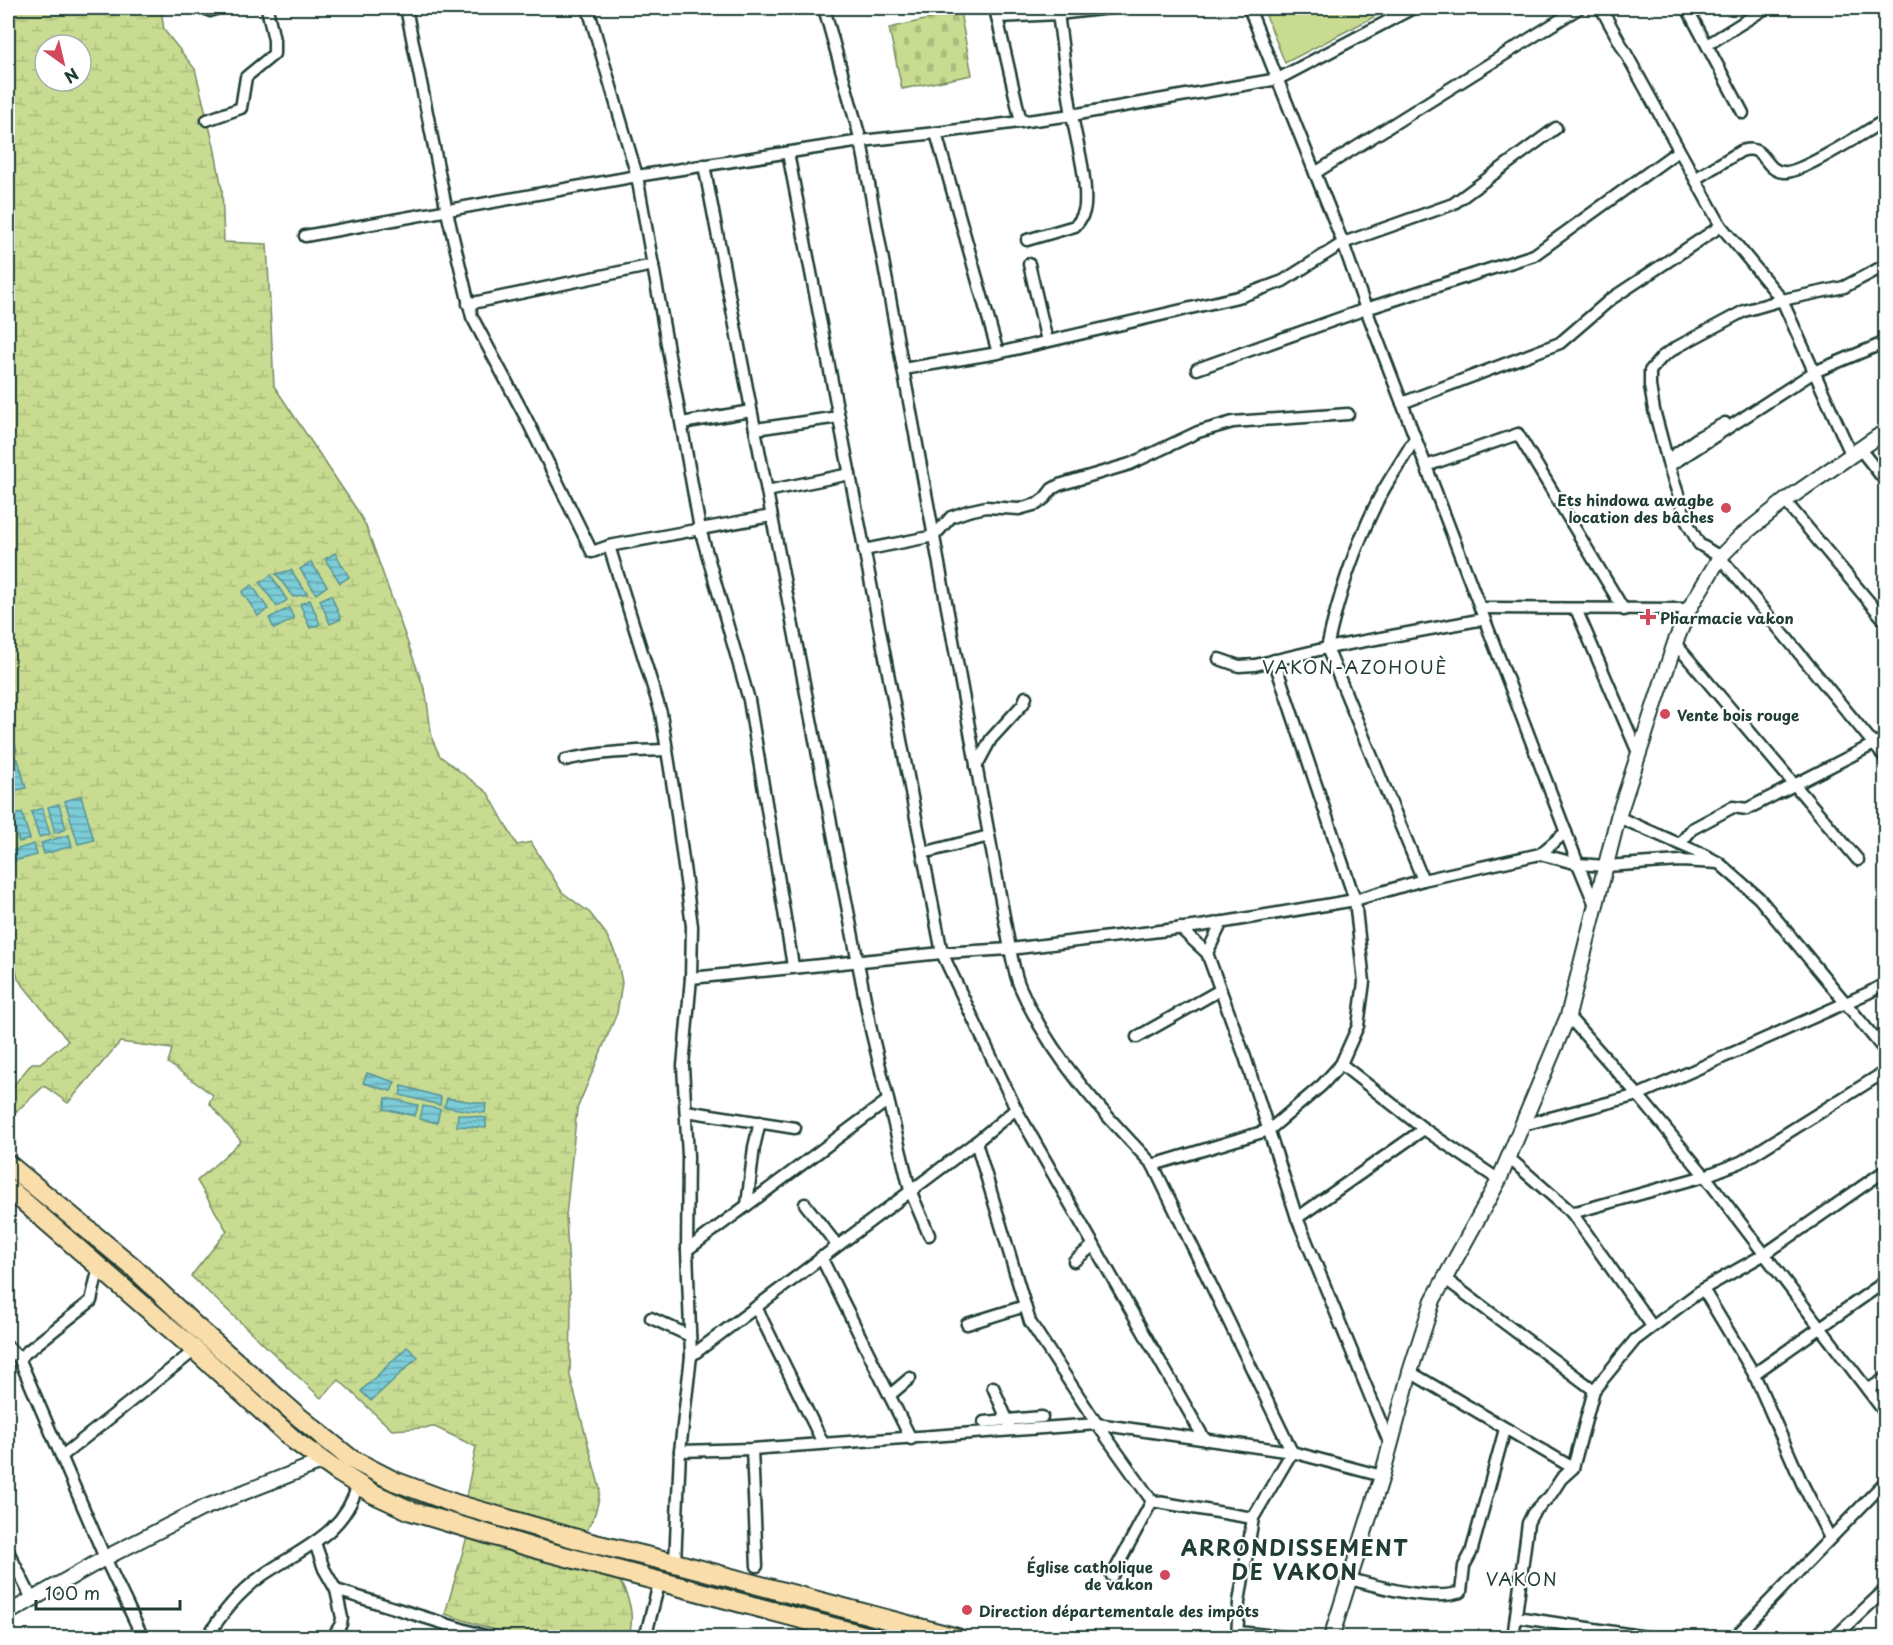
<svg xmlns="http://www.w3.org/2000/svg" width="1893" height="1645" viewBox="0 0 1893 1645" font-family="'Playpen Sans',sans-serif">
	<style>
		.wetland { fill: url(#wetland-marsh); stroke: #748c62; stroke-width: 1.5; fill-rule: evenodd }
		.cemetery { fill: url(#cemetery-stones); stroke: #748c62; stroke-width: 1.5 }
		.pitch { fill: #c8db90; stroke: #748c62; stroke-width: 1.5 }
		.water { fill: url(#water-rules); stroke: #579396; stroke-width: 1.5 }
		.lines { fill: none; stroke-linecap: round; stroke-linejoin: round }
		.street-casing { stroke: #1f3d34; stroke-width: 15 }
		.secondary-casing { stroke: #1f3d34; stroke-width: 18 }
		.highway-casing { stroke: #1f3d34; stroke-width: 22 }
		.street { stroke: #fff; stroke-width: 10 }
		.secondary { stroke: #fff; stroke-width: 14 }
		.highway { stroke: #f9deab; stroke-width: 18 }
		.poi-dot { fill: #d1495b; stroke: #fff; stroke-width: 2 }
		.labels { text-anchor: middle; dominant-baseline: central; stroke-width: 4.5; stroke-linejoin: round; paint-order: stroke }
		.poi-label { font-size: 15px; font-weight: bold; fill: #1f3d34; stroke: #fff; text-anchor: start }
		.quarter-label { font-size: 18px; letter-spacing: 1.5px; fill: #1f3d34; stroke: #fff }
		.district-label { font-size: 21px; font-weight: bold; letter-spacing: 1.5px; fill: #1f3d34; stroke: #fff }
	</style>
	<defs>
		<pattern id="wetland-marsh" width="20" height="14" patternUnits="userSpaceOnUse" patternTransform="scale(1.5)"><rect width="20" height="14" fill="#c8db90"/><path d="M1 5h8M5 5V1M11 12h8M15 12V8" fill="none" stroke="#abbd7d"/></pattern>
		<pattern id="cemetery-stones" width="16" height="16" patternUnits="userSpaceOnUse" patternTransform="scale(1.5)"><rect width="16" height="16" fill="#c8db90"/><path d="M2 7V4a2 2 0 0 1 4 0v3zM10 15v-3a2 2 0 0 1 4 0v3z" fill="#abbd7d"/></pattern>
		<pattern id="water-rules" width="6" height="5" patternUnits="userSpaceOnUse" patternTransform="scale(1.5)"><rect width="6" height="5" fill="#7cccd8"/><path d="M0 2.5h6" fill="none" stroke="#65a7b0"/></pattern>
	</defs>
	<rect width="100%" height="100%" fill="#fff"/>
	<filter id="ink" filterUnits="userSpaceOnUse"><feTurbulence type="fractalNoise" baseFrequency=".0167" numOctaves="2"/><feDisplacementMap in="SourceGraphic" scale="12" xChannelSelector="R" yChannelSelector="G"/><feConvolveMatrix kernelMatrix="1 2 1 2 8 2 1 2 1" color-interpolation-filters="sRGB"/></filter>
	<g filter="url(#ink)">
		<g class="wetland">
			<path d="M 8,8 L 161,8 L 164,30 L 195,69 L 214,146 L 222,189 L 224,242 L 267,244 L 274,386 L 357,510 L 366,526 L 426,694 L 432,739 L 440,756 L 488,793 L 517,845 L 531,842 L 562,892 L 590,913 L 606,934 L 617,957 L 622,983 L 617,1013 L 577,1109 L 566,1216 L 571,1309 L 570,1376 L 600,1489 C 598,1510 592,1525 579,1541 L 463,1512 L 476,1447 L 435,1427 L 392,1430 L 339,1380 L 321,1398 L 191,1276 L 227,1231 L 197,1181 L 241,1141 L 209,1103 L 213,1095 L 168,1063 L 172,1049 L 120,1042 L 68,1103 L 44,1086 L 8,1119 L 8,1092 L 32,1063 L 40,1063 L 68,1041 L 18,979 L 8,931 ZM 45,45 L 81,45 L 81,81 L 45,81 Z"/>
			<path d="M 467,1537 L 617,1577 C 629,1595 636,1617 628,1637 L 514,1637 L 514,1636 L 445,1614 Z"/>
		</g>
		<path class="cemetery" d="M 960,12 L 972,75 L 902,89 L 889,28 Z"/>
		<path class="pitch" d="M 1263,8 L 1391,8 L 1285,63 Z"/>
		<g class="water">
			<path d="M 335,553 L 349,577 L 340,583 L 325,559 Z"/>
			<path d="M 311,562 L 327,586 L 316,594 L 300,569 Z"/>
			<path d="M 291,570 L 307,594 L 293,597 L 276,574 Z"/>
			<path d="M 271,575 L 287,600 L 277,607 L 260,583 Z"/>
			<path d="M 252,585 L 268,609 L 258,616 L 242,592 Z"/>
			<path d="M 331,595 L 341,619 L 330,624 L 320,600 Z"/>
			<path d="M 310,600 L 320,624 L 310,628 L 300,604 Z"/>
			<path d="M 289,608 L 294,619 L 274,629 L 269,618 Z"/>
			<path d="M 9,725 L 17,751 L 8,754 L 8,725 Z"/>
			<path d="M 18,759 L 26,788 L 13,791 L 8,772 L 8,762 Z"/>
			<path d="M 81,796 L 94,840 L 78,844 L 65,801 Z"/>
			<path d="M 59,804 L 66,829 L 55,833 L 48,807 Z"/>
			<path d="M 42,808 L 50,834 L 39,837 L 31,812 Z"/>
			<path d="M 22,813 L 30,839 L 19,842 L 11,816 Z"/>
			<path d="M 69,835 L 72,846 L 44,854 L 41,843 Z"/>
			<path d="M 34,844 L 37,855 L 10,862 L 8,852 Z"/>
			<path d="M 367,1073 L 395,1082 L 391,1091 L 363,1083 Z"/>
			<path d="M 402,1086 L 441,1097 L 440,1105 L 400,1095 Z"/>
			<path d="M 386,1098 L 418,1105 L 415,1116 L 384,1109 Z"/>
			<path d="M 447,1098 L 486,1104 L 485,1113 L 444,1107 Z"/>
			<path d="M 423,1106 L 440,1109 L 437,1123 L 420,1119 Z"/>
			<path d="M 458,1114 L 486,1118 L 486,1128 L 457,1126 Z"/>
			<path d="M 407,1347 L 418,1357 L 371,1401 L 361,1391 Z"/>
		</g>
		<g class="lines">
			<g class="street-casing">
				<g id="street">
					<path d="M 406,8 L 447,212 L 472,317 L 526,418 L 592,552 L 609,546 L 661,713 L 675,800 L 692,926 L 691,978 L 683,1066 L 688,1156 L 687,1250 L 691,1356 L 680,1451 L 675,1563"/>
					<path d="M 588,8 L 637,176 L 700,529 L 749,700 L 793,966"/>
					<path d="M 824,8 L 861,141 L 1010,949 C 1013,962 1015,977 1021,989 C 1050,1056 1103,1113 1153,1165 L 1292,1452 L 1253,1518 L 1239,1602 L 1237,1638"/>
					<path d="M 995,8 L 1021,122"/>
					<path d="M 1249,8 L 1343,243 L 1366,309 L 1578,864 L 1595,905"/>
					<path d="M 1601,8 L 1721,226 L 1782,300 L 1851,454"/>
					<path d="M 1687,8 L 1743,113"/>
					<path d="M 210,11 L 218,8"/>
					<path d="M 997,17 L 1058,14 L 1110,8"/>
					<path d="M 1707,45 L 1766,8"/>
					<path d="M 207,120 L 241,108 L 246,77 L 274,54 L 274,40 L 267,8"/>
					<path d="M 936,133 L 998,353"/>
					<path d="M 788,153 L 942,953 L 1016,1109 L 1205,1440"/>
					<path d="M 704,165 L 871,1030 L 910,1190 L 929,1235"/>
					<path d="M 1315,173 L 1579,8"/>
					<path d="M 1695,179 L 1741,151 C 1766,143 1763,170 1783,172 C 1800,175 1867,130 1886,120"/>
					<path d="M 305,236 L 637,176 L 861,141 L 936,133 L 1072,115 L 1278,79 L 1413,8"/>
					<path d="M 1027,240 L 1075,226 C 1081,220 1084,214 1085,206 C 1087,176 1077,144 1072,115 C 1066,82 1063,48 1058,14"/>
					<path d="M 1029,264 L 1047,341"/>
					<path d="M 1886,265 L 1844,287 L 1782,300 L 1744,311 L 1677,347 L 1662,357 L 1650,371 L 1650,386 L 1654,410 L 1669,466 L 1687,522 L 1699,544 L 1720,557 L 1886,759"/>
					<path d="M 468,304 L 653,265"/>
					<path d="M 903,369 L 998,353 L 1242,296 L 1283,281 L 1343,243 L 1453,204 L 1556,128"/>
					<path d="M 1197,369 L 1366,309 L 1534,255 L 1678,151"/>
					<path d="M 1402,403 L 1560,343 L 1611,299 L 1721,226"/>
					<path d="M 682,423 L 751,411"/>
					<path d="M 755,429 L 839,417"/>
					<path d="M 1415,438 C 1403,460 1388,480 1377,502 C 1354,549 1338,597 1327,648 L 1423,880"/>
					<path d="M 1860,449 L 1886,482"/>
					<path d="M 1670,458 L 1699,437 L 1725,423"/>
					<path d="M 1426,466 L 1518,434 L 1624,610"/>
					<path d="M 1669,466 L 1814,372 L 1886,342"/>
					<path d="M 767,491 L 850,474"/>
					<path d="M 1785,501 L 1886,622"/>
					<path d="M 609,546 L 771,516"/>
					<path d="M 864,550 L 934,536 L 951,517 L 968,511 L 986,507 L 1019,509 L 1037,504 L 1045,498 L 1052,489 L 1059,485 L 1130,464 L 1198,432 L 1233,422 L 1348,414"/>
					<path d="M 1480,608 L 1689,609"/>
					<path d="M 1576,609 L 1639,755"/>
					<path d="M 1675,643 L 1858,860"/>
					<path d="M 1219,659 L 1239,666 L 1255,665 L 1327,648 L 1484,619"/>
					<path d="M 565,760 C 599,752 632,751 667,750"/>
					<path d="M 976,767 L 991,739 L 1023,704 L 1026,697"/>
					<path d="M 1618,817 L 1702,854 L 1719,863 L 1759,898 L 1886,1052"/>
					<path d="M 1680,844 L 1692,829 L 1733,807 L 1747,809 L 1886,738"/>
					<path d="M 923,853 L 989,836"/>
					<path d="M 1540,854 L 1566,832"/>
					<path d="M 1180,928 L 1207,953 L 1245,1057 L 1297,1218 L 1391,1447"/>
					<path d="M 1207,953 L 1222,922"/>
					<path d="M 691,978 L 942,953 L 1010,949 L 1201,926 L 1355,900 L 1423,880 L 1540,854 L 1578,864 L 1606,866 L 1680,861 L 1719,863"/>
					<path d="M 1568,1016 L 1638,1095 L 1705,1176 L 1886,1414"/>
					<path d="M 1137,1037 L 1220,990"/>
					<path d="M 1341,1064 L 1424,1129 L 1499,1180"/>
					<path d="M 686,1111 L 795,1128"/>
					<path d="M 1523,1125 L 1638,1095 L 1868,993 L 1886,983"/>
					<path d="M 976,1142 L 1030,1322 L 1097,1424 L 1152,1501 L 1253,1518"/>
					<path d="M 1509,1158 L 1572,1213 L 1652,1326"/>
					<path d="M 1153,1165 L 1269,1130 L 1322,1085 L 1341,1064 L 1358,1026 L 1364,982 L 1355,900 L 1274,660"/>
					<path d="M 805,1204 L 837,1245"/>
					<path d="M 747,1205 L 754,1147 L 760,1122"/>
					<path d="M 1572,1213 L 1705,1176 L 1741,1162 L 1886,1071"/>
					<path d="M 1297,1218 L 1424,1129"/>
					<path d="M 687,1250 L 887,1101"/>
					<path d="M 821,1257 L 911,1439"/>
					<path d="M 1074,1261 L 1094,1245"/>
					<path d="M 1444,1278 L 1594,1390"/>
					<path d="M 1703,1289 L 1754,1374 L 1802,1483 L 1830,1538"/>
					<path d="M 756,1307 L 823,1443"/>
					<path d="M 651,1318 L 690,1336"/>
					<path d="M 967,1324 L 1025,1306"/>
					<path d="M 8,1347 L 19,1358 L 105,1558 L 143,1638"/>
					<path d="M 691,1356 L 976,1142 L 1016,1109"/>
					<path d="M 19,1358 L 91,1301 L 99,1266"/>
					<path d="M 1410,1372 L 1573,1468"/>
					<path d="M 1754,1374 L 1886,1281"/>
					<path d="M 993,1387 L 1009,1424"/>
					<path d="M 1868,1390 L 1886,1378"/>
					<path d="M 890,1395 L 910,1378"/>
					<path d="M 984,1422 L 1042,1417"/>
					<path d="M 752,1449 L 757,1566"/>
					<path d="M 680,1451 L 752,1449 L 1097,1424 L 1292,1452 L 1382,1476"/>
					<path d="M 62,1456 L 195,1350"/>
					<path d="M 315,1543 L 324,1569 L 336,1590 L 342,1618 L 341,1624 L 332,1638"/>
					<path d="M 8,1551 L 32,1599"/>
					<path d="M 1112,1576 L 1152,1501"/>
					<path d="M 1350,1579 C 1380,1587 1431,1602 1461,1592 L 1464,1566 L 1471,1553 L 1505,1429"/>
					<path d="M 336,1590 L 491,1638"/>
					<path d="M 1516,1617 L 1653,1638"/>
					<path d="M 1238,1632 L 1294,1638"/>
					<path d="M 207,1638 C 222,1612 239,1592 263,1575 C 302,1548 344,1535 358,1484"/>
					<path d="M 645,1638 L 660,1580"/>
					<path d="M 1513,1638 L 1528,1523 L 1533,1513 L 1550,1496 L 1561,1479 L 1573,1468 L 1594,1390 L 1635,1340 L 1703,1289 L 1765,1254 L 1886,1170"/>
					<path d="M 1734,1638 L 1886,1481"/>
					<path d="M 1834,1638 L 1886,1589"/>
				</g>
			</g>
			<g class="secondary-casing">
				<g id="secondary">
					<path d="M 8,1613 L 105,1558 L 201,1509 L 324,1461"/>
					<path d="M 1331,1638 L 1382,1476 L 1410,1372 L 1433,1300 L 1499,1180 L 1568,1016 L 1618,817 L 1675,643 L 1689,609 L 1720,557 L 1740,537 L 1785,501 L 1886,431"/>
				</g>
			</g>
			<g class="highway-casing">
				<g id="highway">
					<path d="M 8,1164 L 133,1267 L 194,1325 L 299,1417 L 351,1459 L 394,1481 L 456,1504 L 591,1543 L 675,1563 L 957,1638"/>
					<path d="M 8,1188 L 195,1350 L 295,1441 L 338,1472 L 372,1493 L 411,1511 L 537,1549 L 874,1638"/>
				</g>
			</g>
			<use href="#street" class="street"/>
			<use href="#secondary" class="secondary"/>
			<use href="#highway" class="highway"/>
		</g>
	</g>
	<g class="poi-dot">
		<circle cx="1726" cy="508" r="6"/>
		<path d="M1645 608h6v6h6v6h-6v6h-6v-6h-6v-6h6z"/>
		<circle cx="1665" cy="714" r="6"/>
		<circle cx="1165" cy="1575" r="6"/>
		<circle cx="967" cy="1610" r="6"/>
	</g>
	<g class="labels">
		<g class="poi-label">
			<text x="1714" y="499" text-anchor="end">Ets hindowa awagbe<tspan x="1714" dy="17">location des bâches</tspan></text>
			<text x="1660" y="617">Pharmacie vakon</text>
			<text x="1677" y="714">Vente bois rouge</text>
			<text x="1153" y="1566" text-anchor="end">Église catholique<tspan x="1153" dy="17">de vakon</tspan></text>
			<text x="979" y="1610">Direction départementale des impôts</text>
		</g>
		<g class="quarter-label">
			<text x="1355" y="666">VAKON-AZOHOUÈ</text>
			<text x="1522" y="1578">VAKON</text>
		</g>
		<g class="district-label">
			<text x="1295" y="1547">ARRONDISSEMENT<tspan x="1295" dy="24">DE VAKON</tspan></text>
		</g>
	</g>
	<rect width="1893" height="1645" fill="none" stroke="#fff" stroke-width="30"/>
	<rect x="15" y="15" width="1863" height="1615" fill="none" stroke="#1f3d34" stroke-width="2" filter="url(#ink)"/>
	<g transform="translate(63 63) rotate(146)"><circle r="28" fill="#ffffff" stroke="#a5b1ae" stroke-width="1.5"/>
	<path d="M0-4.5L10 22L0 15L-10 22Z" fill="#d1495b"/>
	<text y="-9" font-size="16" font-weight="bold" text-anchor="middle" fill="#1f3d34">N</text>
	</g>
	<path d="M36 1600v9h144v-9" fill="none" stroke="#1f3d34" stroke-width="3"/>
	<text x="45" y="1600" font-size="18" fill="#1f3d34" stroke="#ffffff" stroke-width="4.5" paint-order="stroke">100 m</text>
</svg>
